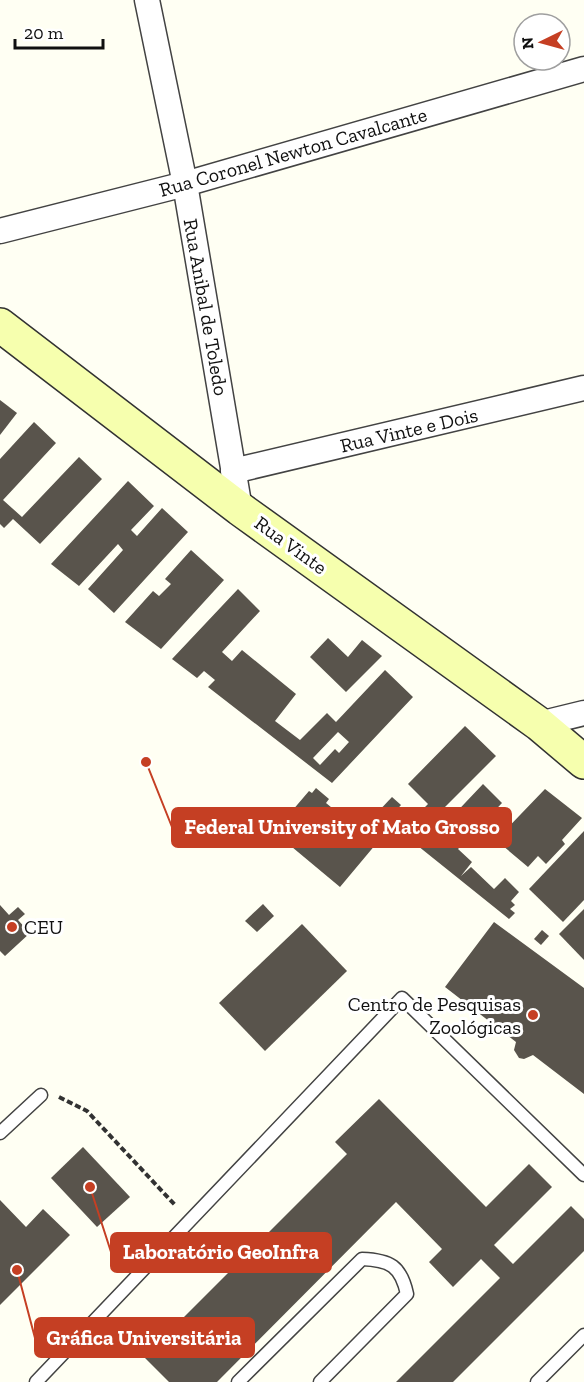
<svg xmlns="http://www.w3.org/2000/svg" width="584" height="1382" viewBox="0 0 584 1382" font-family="'Zilla Slab',serif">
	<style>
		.building { fill: #59544c; fill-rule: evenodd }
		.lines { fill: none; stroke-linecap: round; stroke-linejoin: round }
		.lane-casing { stroke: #434343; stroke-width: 15 }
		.street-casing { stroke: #434343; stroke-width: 27 }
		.secondary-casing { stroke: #323232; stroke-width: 36 }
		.path { stroke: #323232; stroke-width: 4; stroke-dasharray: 6 3; stroke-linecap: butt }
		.lane { stroke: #fff; stroke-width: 12 }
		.street { stroke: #fff; stroke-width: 24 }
		.secondary { stroke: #f6ffae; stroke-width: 33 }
		.poi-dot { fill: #c53f23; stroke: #fff; stroke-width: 2 }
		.labels { text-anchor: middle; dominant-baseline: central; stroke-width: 6; stroke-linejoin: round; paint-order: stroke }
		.street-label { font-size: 20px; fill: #101010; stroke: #fff }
		.poi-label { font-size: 20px; fill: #101010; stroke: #fff; text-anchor: start }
		.leader { fill: none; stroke: #c53f23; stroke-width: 2 }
		.callout-dot { fill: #c53f23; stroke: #fff; stroke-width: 2 }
		.callout { fill: #c53f23; stroke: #c53f23; stroke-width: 2 }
		.callout-label { font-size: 21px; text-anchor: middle; font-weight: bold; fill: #fff }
	</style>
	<rect width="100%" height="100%" fill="#fffff3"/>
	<g class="building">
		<path d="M 0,400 L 17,413 L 0,435 Z"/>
		<path d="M 34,422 L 56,443 L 3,500 L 22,517 L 79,457 L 102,479 L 40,544 L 13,519 L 4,528 L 0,524 L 0,459 Z"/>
		<path d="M 128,481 L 154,506 L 131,530 L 137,536 L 162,508 L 188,532 L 114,613 L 88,589 L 123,550 L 118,544 L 79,586 L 51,564 Z"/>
		<path d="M 191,550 L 224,580 L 161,649 L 125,622 L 153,591 L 159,596 L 171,584 L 165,579 Z"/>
		<path d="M 238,589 L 260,611 L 222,652 L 232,661 L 242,650 L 296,694 L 275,721 L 300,740 L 327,713 L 336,722 L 385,670 L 413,697 L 332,783 L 208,687 L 215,680 L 204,671 L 197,678 L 172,659 ZM 338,732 L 349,742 L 339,753 L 335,749 L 320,765 L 313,758 Z"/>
		<path d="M 328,638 L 348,657 L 362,640 L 382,656 L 346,692 L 310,657 Z"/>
		<path d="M 465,726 L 496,756 L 432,820 L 422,810 L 428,804 L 408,784 Z"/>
		<path d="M 483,784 L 502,803 L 458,849 L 472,862 L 461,876 L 471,867 L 494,889 L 505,878 L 519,892 L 511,901 L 515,905 L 510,909 L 515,913 L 509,919 L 418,846 L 444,819 L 447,822 Z"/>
		<path d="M 316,788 L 329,799 L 326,803 L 376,844 L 340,887 L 274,832 L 309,791 L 312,793 Z"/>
		<path d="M 545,789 L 582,818 L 562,840 L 565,844 L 546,864 L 538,856 L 528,867 L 496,840 Z"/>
		<path d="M 392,797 L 401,805 L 385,823 L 374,816 Z"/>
		<path d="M 584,831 L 584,900 L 563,922 L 529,889 Z"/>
		<path d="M 263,904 L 274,916 L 257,932 L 245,921 Z"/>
		<path d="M 0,905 L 9,915 L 18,907 L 25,914 L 18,920 L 30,933 L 5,956 L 0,951 Z"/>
		<path d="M 584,909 L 584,960 L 559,934 Z"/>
		<path d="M 494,922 L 584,988 L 584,1094 L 533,1055 L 524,1059 L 519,1058 L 514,1050 L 516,1042 L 445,987 Z"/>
		<path d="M 302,924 L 347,971 L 265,1051 L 219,1003 Z"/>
		<path d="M 542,930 L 549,936 L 541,945 L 534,939 Z"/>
		<path d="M 379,1099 L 486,1207 L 529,1164 L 552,1187 L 494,1245 L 513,1264 L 571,1206 L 584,1219 L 584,1251 L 453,1382 L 396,1382 L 500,1278 L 481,1259 L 453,1287 L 429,1262 L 442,1249 L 396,1202 L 217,1382 L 169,1382 L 144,1357 L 347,1154 L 335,1142 Z"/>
		<path d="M 83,1147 L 130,1197 L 97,1227 L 51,1178 Z"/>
		<path d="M 0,1200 L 26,1227 L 43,1209 L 70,1235 L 0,1305 Z"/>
	</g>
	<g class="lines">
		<g class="lane-casing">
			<g id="lane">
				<path d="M 0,1133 L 41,1095"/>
				<path d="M 36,1382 L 402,998 L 584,1175"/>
				<path d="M 238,1382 L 362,1259 C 390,1260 401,1266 407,1294 L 320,1382"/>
				<path d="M 537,1382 L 584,1335"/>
			</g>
		</g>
		<g class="street-casing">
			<g id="street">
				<path d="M 147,0 L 185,184 L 240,509"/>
				<path d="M 0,231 L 185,184 L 584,69"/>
				<path d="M 233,471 L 584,388"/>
				<path d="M 539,724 L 584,713"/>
			</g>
		</g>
		<g class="secondary-casing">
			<path id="secondary" d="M 0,325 L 240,509 L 539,724 L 584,762"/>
		</g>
		<path class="path" d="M 59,1097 L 87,1111 L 175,1205"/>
		<use href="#lane" class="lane"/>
		<use href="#street" class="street"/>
		<use href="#secondary" class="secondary"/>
	</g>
	<g class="poi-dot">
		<circle cx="12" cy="927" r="6"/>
		<circle cx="533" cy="1015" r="6"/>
	</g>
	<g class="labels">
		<g class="street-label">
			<text transform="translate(293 152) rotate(-16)">Rua Coronel Newton Cavalcante</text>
			<text transform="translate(206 307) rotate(80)">Rua Anibal de Toledo</text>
			<text transform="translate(409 430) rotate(-13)">Rua Vinte e Dois</text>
			<text transform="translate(291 545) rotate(36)">Rua Vinte</text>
		</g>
		<g class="poi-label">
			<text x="24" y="927">CEU</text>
			<text x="521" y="1004" text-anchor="end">Centro de Pesquisas<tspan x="521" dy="23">Zoológicas</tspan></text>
		</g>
	</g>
	<path class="leader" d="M146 762L172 827M90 1187L111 1252M17 1270L35 1338"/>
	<g class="callout-dot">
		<circle cx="146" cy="762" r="6"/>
		<circle cx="90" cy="1187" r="6"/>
		<circle cx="17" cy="1270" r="6"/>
	</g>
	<g class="callout">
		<rect x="172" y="808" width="339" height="39" rx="6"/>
		<rect x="111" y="1233" width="220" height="39" rx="6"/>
		<rect x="35" y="1318" width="219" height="39" rx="6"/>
	</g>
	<g class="callout-label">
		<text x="342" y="834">Federal University of Mato Grosso</text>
		<text x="221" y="1259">Laboratório GeoInfra</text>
		<text x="144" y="1345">Gráfica Universitária</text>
	</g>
	<g transform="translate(542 42) rotate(265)"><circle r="28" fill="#ffffff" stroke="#9f9f9f" stroke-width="1.5"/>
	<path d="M0-4.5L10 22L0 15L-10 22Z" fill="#c53f23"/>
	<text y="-9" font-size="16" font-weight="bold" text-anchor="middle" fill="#101010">N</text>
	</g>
	<path d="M15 39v9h88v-9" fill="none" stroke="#101010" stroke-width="3"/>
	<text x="24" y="39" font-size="18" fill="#101010" stroke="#ffffff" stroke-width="4.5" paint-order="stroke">20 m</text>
</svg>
